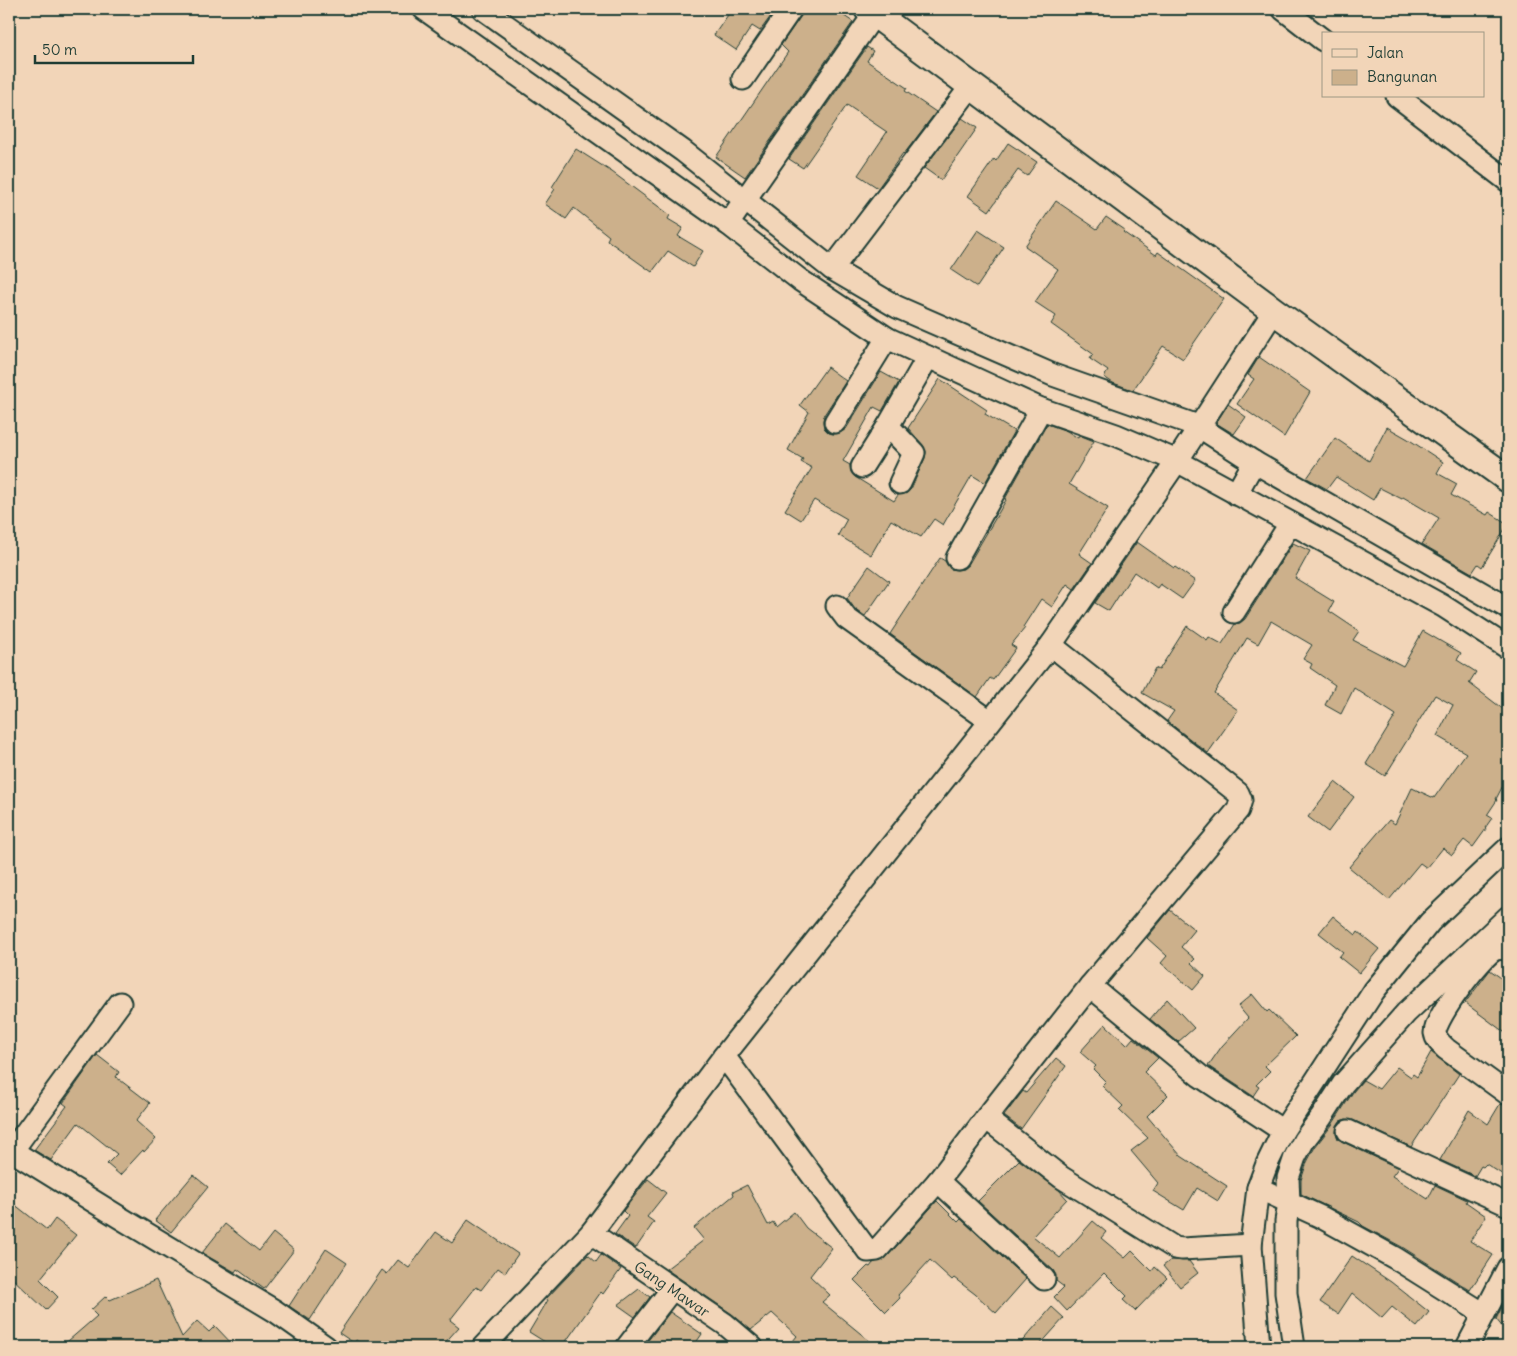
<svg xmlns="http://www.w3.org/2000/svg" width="1517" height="1356" viewBox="0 0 1517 1356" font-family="Delius,sans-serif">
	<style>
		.building { fill: #ccb08b; stroke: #1f3d34 }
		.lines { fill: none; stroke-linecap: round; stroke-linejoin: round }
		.minor-casing { stroke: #1f3d34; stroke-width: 25 }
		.tertiary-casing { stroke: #1f3d34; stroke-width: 30 }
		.minor { stroke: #f2d5b8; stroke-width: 21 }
		.tertiary { stroke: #f2d5b8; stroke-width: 26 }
		.labels { text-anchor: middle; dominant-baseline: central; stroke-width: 4; stroke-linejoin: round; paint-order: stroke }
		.street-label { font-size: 15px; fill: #1f3d34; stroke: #f2d5b8 }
	</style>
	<rect width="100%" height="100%" fill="#f2d5b8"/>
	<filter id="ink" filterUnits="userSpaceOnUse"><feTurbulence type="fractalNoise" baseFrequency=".02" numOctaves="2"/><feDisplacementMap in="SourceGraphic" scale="10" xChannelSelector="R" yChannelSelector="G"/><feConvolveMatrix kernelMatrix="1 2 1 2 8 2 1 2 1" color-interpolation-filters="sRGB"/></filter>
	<g filter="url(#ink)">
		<g class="building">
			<path d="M 726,9 L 776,9 L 760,31 L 752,26 L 736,50 L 714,35 L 730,12 Z"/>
			<path d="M 803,9 L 834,9 L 853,22 L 745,177 L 716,157 L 788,52 L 781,45 L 801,16 Z"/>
			<path d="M 867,47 L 873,51 L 867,61 L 907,88 L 905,91 L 936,112 L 904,154 L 903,153 L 878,188 L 858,175 L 887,132 L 847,105 L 803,168 L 789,159 Z"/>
			<path d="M 962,118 L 977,128 L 941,180 L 924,168 Z"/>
			<path d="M 1008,143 L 1037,162 L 1027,176 L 1018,170 L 989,211 L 968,196 L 994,159 L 996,161 Z"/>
			<path d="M 576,149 L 612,172 L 670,215 L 668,219 L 683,228 L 678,236 L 703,251 L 693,267 L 668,251 L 652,272 L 607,240 L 609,236 L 574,208 L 566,219 L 545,204 L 555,189 L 552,187 Z"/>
			<path d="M 1056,201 L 1097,229 L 1106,217 L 1125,230 L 1123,232 L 1156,255 L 1158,252 L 1224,299 L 1183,359 L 1163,346 L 1133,390 L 1113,383 L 1104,377 L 1108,371 L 1090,359 L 1093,354 L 1051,324 L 1056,316 L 1035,302 L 1058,269 L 1025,246 Z"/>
			<path d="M 978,230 L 1004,247 L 977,287 L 951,270 Z"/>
			<path d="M 1259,357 L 1310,392 L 1284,437 L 1237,404 L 1254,379 L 1248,375 Z"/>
			<path d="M 827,367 L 846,381 L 824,415 L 823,421 L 824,428 L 829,433 L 834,434 L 840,433 L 846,429 L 881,372 L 899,382 L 882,411 L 874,407 L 843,461 L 850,465 L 851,472 L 855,477 L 894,501 L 898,495 L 907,493 L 911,489 L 925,458 L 926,452 L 923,445 L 908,428 L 940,379 L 987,410 L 985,414 L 1014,431 L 985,483 L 972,475 L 943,525 L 934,519 L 921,537 L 891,520 L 871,555 L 838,535 L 847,519 L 814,500 L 801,520 L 785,510 L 812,468 L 801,462 L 803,459 L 788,450 L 809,412 L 800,405 Z"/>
			<path d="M 1228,404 L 1246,417 L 1234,434 L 1216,423 Z"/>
			<path d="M 1047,424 L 1067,431 L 1078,438 L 1079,435 L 1094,441 L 1069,484 L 1108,508 L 1079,554 L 1092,563 L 1074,589 L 1067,584 L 1052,607 L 1041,599 L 1023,627 L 1025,628 L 1011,645 L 1016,648 L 993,680 L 990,678 L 977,697 L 890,634 L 940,558 L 945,561 L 950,569 L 957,570 L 963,569 L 968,565 L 1006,500 L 1005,499 Z"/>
			<path d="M 1387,427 L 1408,439 L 1443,462 L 1437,473 L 1457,484 L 1451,495 L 1487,515 L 1489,512 L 1508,524 L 1482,567 L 1478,564 L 1472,573 L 1422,544 L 1439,518 L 1403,497 L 1402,499 L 1380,488 L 1373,500 L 1336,477 L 1327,489 L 1307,478 L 1335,438 L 1369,461 Z"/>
			<path d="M 1137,542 L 1174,568 L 1175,567 L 1195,581 L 1182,599 L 1160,584 L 1157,588 L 1134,572 L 1109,611 L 1095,603 Z"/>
			<path d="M 1293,543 L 1310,551 L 1295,578 L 1334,602 L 1329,611 L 1359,631 L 1353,640 L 1403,666 L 1423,631 L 1461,653 L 1457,660 L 1476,672 L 1469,683 L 1508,713 L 1508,776 L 1496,799 L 1497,800 L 1487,815 L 1492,818 L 1485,828 L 1486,829 L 1473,847 L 1464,840 L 1452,855 L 1443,848 L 1427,868 L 1420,863 L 1389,900 L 1349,867 L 1389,820 L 1395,824 L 1412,788 L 1434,798 L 1466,753 L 1437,736 L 1453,705 L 1435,695 L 1385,776 L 1366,764 L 1396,715 L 1354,688 L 1341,714 L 1325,705 L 1335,685 L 1310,668 L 1312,664 L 1303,659 L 1312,645 L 1271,621 L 1258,644 L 1247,638 L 1214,693 L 1238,710 L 1208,753 L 1167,721 L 1174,711 L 1142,693 L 1155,668 L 1159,670 L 1187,626 L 1207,640 L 1209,637 L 1222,644 L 1235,624 L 1240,623 L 1245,619 Z"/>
			<path d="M 869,566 L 889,581 L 865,616 L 855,609 L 847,598 Z"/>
			<path d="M 1335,782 L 1354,797 L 1328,832 L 1308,817 Z"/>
			<path d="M 1170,910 L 1195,930 L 1181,947 L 1195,959 L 1191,963 L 1205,976 L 1193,990 L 1161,963 L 1167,956 L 1147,938 Z"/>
			<path d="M 1333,916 L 1356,935 L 1358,932 L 1379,949 L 1359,973 L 1339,957 L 1343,952 L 1319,933 Z"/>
			<path d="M 1490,970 L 1508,983 L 1508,1035 L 1465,1003 Z"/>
			<path d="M 1252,994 L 1267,1012 L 1269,1010 L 1296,1036 L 1265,1066 L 1270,1071 L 1256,1085 L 1259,1087 L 1253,1096 L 1208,1066 L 1222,1046 L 1248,1018 L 1238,1006 Z"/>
			<path d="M 1167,999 L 1194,1028 L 1178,1042 L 1150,1019 Z"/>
			<path d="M 1105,1024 L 1127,1045 L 1133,1038 L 1158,1058 L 1144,1072 L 1168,1095 L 1147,1116 L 1181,1156 L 1227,1186 L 1218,1201 L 1197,1188 L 1184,1210 L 1153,1191 L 1158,1183 L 1131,1151 L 1148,1138 L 1119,1110 L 1123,1106 L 1102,1086 L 1106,1082 L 1093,1069 L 1096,1066 L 1080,1052 Z"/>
			<path d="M 1431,1052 L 1459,1074 L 1411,1147 L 1353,1120 L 1346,1119 L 1340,1121 L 1337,1126 L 1336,1133 L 1338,1139 L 1343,1142 L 1398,1168 L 1392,1176 L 1428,1199 L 1435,1185 L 1467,1200 L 1466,1202 L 1486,1216 L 1470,1241 L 1493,1255 L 1470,1290 L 1402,1247 L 1363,1226 L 1359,1222 L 1301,1194 L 1301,1180 L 1307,1162 L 1315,1147 L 1332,1125 L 1353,1092 L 1363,1080 L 1379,1089 L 1397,1067 L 1411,1077 L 1413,1074 L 1417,1077 Z"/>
			<path d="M 97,1055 L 119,1072 L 116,1077 L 150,1103 L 136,1121 L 156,1139 L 144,1152 L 143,1150 L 120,1175 L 107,1164 L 117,1154 L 78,1123 L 51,1160 L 34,1150 L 67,1106 L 63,1103 Z"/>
			<path d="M 1056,1058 L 1066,1066 L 1021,1129 L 1004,1116 L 1023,1091 L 1026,1093 Z"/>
			<path d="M 1500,1104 L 1508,1106 L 1508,1178 L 1486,1164 L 1483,1167 L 1481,1166 L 1475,1176 L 1440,1160 L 1469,1110 L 1488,1124 Z"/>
			<path d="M 1019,1160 L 1059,1190 L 1067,1199 L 1033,1236 L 1060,1258 L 1093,1221 L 1106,1232 L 1101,1238 L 1125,1258 L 1132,1251 L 1152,1271 L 1155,1267 L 1167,1278 L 1135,1311 L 1123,1300 L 1127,1296 L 1104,1273 L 1067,1311 L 1054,1297 L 1064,1287 L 1056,1281 L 1056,1275 L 1053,1270 L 978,1201 Z"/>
			<path d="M 193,1175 L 208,1187 L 171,1232 L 155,1220 Z"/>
			<path d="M 648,1179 L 666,1193 L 647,1217 L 654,1222 L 636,1248 L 615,1234 L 628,1216 L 623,1211 Z"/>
			<path d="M 747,1185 L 768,1225 L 773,1222 L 776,1227 L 794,1212 L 806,1228 L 832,1248 L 810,1276 L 830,1295 L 822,1302 L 877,1347 L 788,1347 L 797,1336 L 772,1313 L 751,1330 L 732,1314 L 666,1269 L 704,1240 L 694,1228 L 734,1195 L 733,1192 Z"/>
			<path d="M 9,1200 L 47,1230 L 55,1219 L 76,1235 L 40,1279 L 58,1297 L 46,1310 L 9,1275 Z"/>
			<path d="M 937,1201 L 958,1222 L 961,1219 L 1026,1279 L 996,1313 L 975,1294 L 954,1278 L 952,1280 L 930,1260 L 898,1295 L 900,1298 L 886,1312 L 854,1280 L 868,1266 L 870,1267 L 873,1263 L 886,1258 Z"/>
			<path d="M 468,1220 L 518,1254 L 505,1273 L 498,1268 L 481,1290 L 476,1287 L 450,1320 L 459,1327 L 441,1347 L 366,1347 L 356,1340 L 354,1343 L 339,1333 L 382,1270 L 387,1274 L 398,1260 L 409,1268 L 436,1232 L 452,1243 Z"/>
			<path d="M 225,1224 L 259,1251 L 273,1233 L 294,1250 L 264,1289 L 237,1269 L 235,1272 L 202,1253 Z"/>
			<path d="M 326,1249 L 347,1263 L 310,1320 L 289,1306 Z"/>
			<path d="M 588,1255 L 596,1262 L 601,1255 L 621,1269 L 603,1294 L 601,1292 L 562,1347 L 553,1347 L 529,1332 L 548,1300 L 546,1299 Z"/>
			<path d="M 1352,1256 L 1391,1282 L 1429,1312 L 1417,1327 L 1392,1307 L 1382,1318 L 1352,1293 L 1338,1314 L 1320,1302 Z"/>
			<path d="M 1171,1260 L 1189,1261 L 1198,1273 L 1180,1287 L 1163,1266 Z"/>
			<path d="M 156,1280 L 182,1337 L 197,1321 L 209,1332 L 215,1326 L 235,1347 L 61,1347 L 97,1316 L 91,1310 L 106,1296 L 110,1300 Z"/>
			<path d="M 639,1289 L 650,1297 L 635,1317 L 618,1305 Z"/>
			<path d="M 1508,1295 L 1508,1334 L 1496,1319 Z"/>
			<path d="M 1052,1307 L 1064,1318 L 1038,1347 L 1017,1347 Z"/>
			<path d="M 670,1312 L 702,1334 L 693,1347 L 643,1347 Z"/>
		</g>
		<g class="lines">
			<g class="minor-casing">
				<g id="minor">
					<path d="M 424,9 L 728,224 L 800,280 L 887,338 L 1041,409 L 1116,435 L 1177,461 L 1443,606 L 1508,648"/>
					<path d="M 483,9 L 683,151 L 832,269 L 897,307 L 1053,375 L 1198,426 L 1254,462 L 1508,608"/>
					<path d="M 1283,9 L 1323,40"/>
					<path d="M 743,79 L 791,9"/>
					<path d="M 1397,96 L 1508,181"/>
					<path d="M 728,224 L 875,13"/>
					<path d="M 832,269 L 972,85"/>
					<path d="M 835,422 L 887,338"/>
					<path d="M 862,467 L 888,426"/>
					<path d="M 900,483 L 914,453 L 888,426 L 928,357"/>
					<path d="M 1236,494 L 1254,462"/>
					<path d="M 957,558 L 1041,409"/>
					<path d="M 837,606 L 846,618 L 990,721"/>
					<path d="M 1234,612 L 1290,524"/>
					<path d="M 1508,949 C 1505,949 1500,948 1496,949 C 1483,953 1434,1019 1435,1033 C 1436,1040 1441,1044 1446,1049 L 1508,1094"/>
					<path d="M 1090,986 L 1200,1076 L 1283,1131"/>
					<path d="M 724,1056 L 868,1251 L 877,1250 L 938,1181 L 986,1118 L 1090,986 L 1238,810 L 1241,800 L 1238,793 L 1051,645"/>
					<path d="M 986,1118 L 1061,1177 L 1175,1248 L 1182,1249 L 1251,1245"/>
					<path d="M 1348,1131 L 1508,1205"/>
					<path d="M 9,1149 L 119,1217 L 275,1311 L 326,1347"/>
					<path d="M 12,1151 L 120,1003"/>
					<path d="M 938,1181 L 1044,1279"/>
					<path d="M 1258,1188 L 1321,1217 L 1395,1258 L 1484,1314"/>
					<path d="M 591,1233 L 725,1324 L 752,1347"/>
					<path d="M 483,1347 L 591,1233 L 724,1056 L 1051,645 L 1177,461 L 1274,311"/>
					<path d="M 627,1347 L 672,1289"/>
					<path d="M 1259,1347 L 1251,1245 L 1258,1188 L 1267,1164 L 1283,1131 L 1374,991 L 1430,922 L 1508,848"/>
					<path d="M 1294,1347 L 1286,1293 L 1286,1221 L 1289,1203 L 1288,1178 L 1295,1157 L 1304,1140 L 1321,1118 L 1343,1084 L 1406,1013 L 1508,917"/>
					<path d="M 1467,1347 L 1508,1268"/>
				</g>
			</g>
			<g class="tertiary-casing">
				<path id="tertiary" d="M 868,9 L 1274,311 L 1508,479"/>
			</g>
			<use href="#minor" class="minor"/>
			<use href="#tertiary" class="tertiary"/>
		</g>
	</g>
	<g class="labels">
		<g class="street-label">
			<text transform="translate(672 1289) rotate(34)">Gang Mawar</text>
		</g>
	</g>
	<rect width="1517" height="1356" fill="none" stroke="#f2d5b8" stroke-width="30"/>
	<rect x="15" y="15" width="1487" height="1326" fill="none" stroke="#1f3d34" stroke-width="2" filter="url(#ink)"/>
	<rect x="1322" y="32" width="162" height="65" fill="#f2d5b8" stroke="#9e9883"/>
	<rect x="1332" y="49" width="25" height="8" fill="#f2d5b8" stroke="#9e9883"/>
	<text x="1367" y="58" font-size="15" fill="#1f3d34">Jalan</text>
	<rect x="1332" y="70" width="25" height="15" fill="#ccb08b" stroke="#9e9883"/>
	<text x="1367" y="82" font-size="15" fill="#1f3d34">Bangunan</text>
	<path d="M35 55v8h158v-8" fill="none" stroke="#1f3d34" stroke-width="2.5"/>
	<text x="42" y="55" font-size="15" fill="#1f3d34" stroke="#f2d5b8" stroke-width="4" paint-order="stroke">50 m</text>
</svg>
